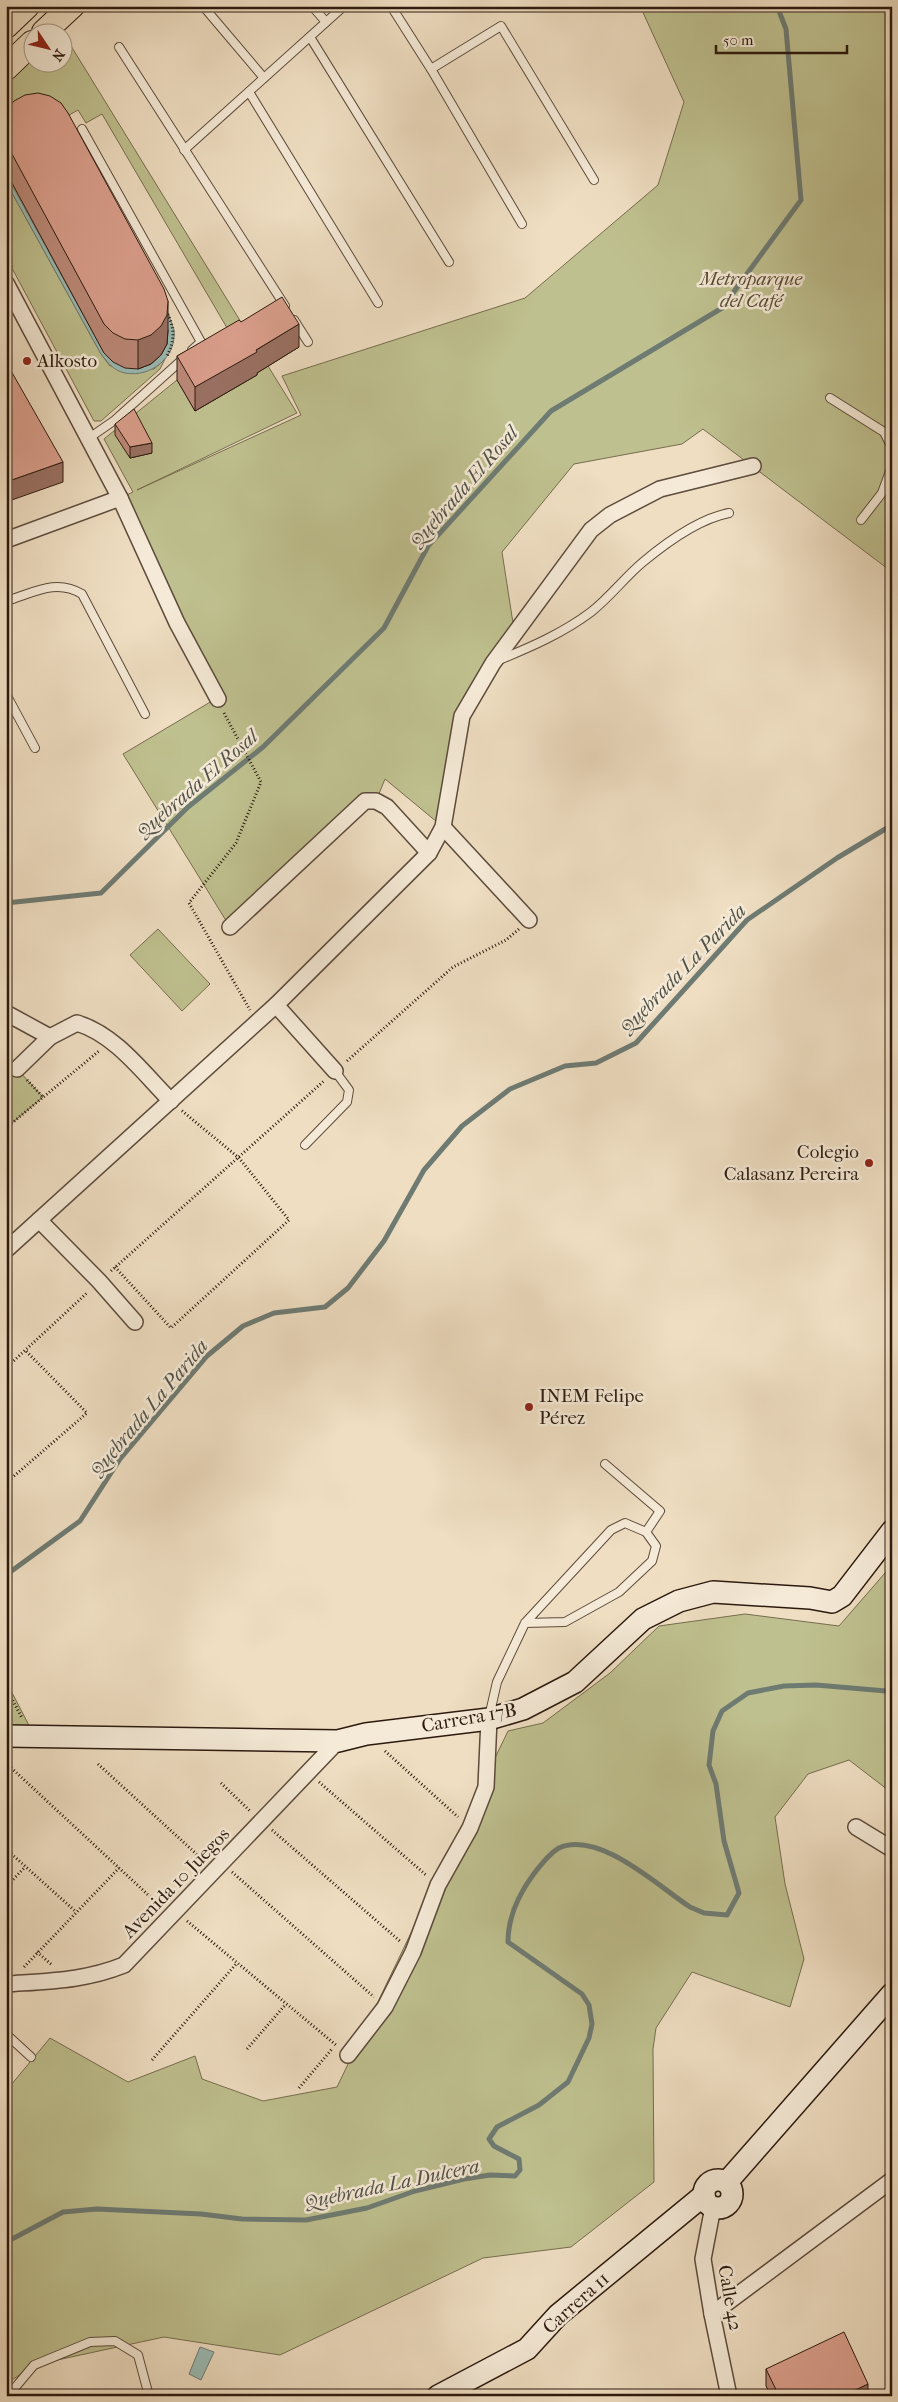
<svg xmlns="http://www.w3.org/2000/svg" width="898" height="2402" viewBox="0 0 898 2402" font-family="'IM FELL French Canon',serif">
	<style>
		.green { fill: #bfc08f; stroke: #766d4f }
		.water { fill: #9abcb6; stroke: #6e7b73 }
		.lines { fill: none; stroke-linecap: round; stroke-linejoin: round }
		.stream { stroke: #6e7b73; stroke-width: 5 }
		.lane-casing { stroke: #5d4b3c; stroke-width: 10 }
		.street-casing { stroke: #5d4b3c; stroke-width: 18 }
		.secondary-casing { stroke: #2c1a0f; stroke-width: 24 }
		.primary-casing { stroke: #2c1a0f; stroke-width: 26 }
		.path { stroke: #2c1a0f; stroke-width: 3; stroke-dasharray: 1 2.5; stroke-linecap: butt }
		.lane { stroke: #f5ead7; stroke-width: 8 }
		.street { stroke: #f5ead7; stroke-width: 15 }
		.secondary { stroke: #f5ead7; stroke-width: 21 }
		.primary { stroke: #efdec2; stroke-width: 24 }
		.wall { fill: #bd8a7a; stroke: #2c1a0f }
		.shaded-wall { fill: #9a7063; stroke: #2c1a0f }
		.building { fill: #dca08e; stroke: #2c1a0f }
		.poi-dot { fill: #8f2418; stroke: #f5ead7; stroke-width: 2 }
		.labels { text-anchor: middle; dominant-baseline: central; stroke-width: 5; stroke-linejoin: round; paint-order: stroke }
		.park-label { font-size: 19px; font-style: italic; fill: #584c35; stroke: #f5ead7 }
		.poi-label { font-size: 19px; fill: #2c1a0f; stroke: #f5ead7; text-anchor: start }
		.street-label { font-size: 19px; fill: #2c1a0f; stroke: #f5ead7 }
		.water-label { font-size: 20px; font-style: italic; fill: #525349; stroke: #f5ead7 }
	</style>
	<rect width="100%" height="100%" fill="#efdec2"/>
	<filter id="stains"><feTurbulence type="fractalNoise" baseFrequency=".004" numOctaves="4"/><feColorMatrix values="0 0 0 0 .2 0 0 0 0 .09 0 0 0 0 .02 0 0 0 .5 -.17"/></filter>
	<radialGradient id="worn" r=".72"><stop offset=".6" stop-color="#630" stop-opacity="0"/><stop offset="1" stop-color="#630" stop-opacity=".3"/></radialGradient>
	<g class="green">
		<path d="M 640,6 L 892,6 L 892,572 L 703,429 L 682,444 L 574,464 L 502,552 L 513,623 L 466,708 L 443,827 L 385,779 L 376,801 L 230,927 L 123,754 L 217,698 L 120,498 L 133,492 L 104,439 L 177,380 L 195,411 L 237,345 L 102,114 L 86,123 L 78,110 L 62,119 L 6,132 L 6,77 L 32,53 L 32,62 L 62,62 L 63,33 L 297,413 L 137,490 L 301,415 L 282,376 L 525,298 L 658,185 L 684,102 Z"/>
		<path d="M 6,182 L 101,354 L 110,366 L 154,369 L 165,359 L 160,369 L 101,421 L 94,421 L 6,257 Z"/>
		<path d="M 158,929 L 210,984 L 182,1011 L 130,955 Z"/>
		<path d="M 17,1069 L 43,1097 L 6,1128 L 6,1077 Z"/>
		<path d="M 892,1565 L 892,1793 L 849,1760 L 808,1774 L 775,1817 L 785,1884 L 804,1959 L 790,2007 L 692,1972 L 656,2028 L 653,2049 L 654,2182 L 571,2247 L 483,2258 L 280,2355 L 164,2337 L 34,2365 L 6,2384 L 6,2091 L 50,2038 L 128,2082 L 195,2056 L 202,2079 L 263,2101 L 337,2087 L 508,1731 L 543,1723 L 610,1673 L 659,1626 L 745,1614 L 839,1626 Z"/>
		<path d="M 6,1681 L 35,1737 L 6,1736 Z"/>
	</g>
	<g class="water">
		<path d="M 71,140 L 169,315 C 170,320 173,326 174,330 C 177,357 151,378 125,373 C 114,371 107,362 101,354 L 6,182 L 6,174 L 104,353 Z"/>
		<path d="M 200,2347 L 214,2352 L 201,2380 L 189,2374 Z"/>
	</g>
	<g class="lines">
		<g class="stream">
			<path d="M 6,903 L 101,893 L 188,807 L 263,747 L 384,628 L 428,546 L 551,411 L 722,308 L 801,200 L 786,29 L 777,6"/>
			<path d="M 6,1575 L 80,1521 L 120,1459 L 207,1356 L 243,1326 L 274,1313 L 325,1307 L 348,1288 L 384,1241 L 424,1170 L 462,1126 L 510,1089 L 565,1066 L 596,1063 L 636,1043 L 747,920 L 837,858 L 892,825"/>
			<path d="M 6,2235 L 12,2239 L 63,2212 L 97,2209 L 201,2214 L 242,2219 L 306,2220 L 367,2208 L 415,2191 L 464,2179 L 490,2175 L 515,2176 L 520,2170 L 519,2159 L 494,2146 L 489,2139 L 497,2127 L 539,2105 L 568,2082 L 589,2038 L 592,2024 L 589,2005 L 582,1994 L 508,1942 C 508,1918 519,1894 533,1875 C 539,1867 550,1853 559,1848 C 599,1830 659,1887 690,1907 L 704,1913 L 727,1915 L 739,1893 L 724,1841 L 716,1784 L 709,1765 L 713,1731 L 722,1711 L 748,1693 L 784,1686 L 816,1685 L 886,1691 L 892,1689"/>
		</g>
		<g class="lane-casing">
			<g id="lane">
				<path d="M 203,6 L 264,78"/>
				<path d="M 312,6 L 326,22"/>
				<path d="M 391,6 L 431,69 L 522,224"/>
				<path d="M 310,37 L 449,262"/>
				<path d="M 119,47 L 285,306"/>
				<path d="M 431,69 L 501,26 L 594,180"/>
				<path d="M 249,92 L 378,303"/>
				<path d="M 82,129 L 201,342 L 192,350"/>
				<path d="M 184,150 L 344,6"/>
				<path d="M 294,320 L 308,342"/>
				<path d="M 830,398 L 884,432 L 892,448"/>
				<path d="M 89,438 L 115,420 L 184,358"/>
				<path d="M 861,520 L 882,493 L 892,466"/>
				<path d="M 6,601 C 33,593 56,578 82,594 L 145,714"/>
				<path d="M 499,660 C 531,647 563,633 591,612 C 610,597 625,577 643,562 C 667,542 698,519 729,513"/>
				<path d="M 6,694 L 35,748"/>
				<path d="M 305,1145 L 347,1102 L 349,1090 L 335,1071"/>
				<path d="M 605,1464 L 660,1511 L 646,1532"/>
				<path d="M 489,1717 L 497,1682 L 525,1623 L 611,1530 L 625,1523 L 646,1532 L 656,1546 L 652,1561 L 619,1592 L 565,1622 L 525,1623"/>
				<path d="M 6,2034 L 31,2057"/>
				<path d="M 8,2396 L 34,2365 L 90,2342 L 115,2341 L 138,2355 L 149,2396"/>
			</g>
		</g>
		<g class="street-casing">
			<g id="street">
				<path d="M 6,283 L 120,498 L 177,623 L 218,699"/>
				<path d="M 6,540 L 120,498"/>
				<path d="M 443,827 L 529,920"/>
				<path d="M 230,927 L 365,801 L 376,801 L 387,807 L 429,853"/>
				<path d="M 276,1005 L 335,1071"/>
				<path d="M 6,1013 L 50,1037"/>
				<path d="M 17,1069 L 50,1037 L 77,1023 C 116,1035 143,1073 171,1101"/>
				<path d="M 39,1220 L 99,1281 L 135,1322"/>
				<path d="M 6,1250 L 276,1005 L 429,853 L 443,827 L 462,716 L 493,663 L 591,530 L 610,515 L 660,489 L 753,466"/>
				<path d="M 856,1827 L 892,1849"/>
				<path d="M 6,1984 C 49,1981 84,1981 124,1965 L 338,1741"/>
				<path d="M 348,2055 L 385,2007 L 413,1952 L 438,1885 L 470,1828 L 486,1787 L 489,1719"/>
				<path d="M 713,2207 L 703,2259 L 712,2314 L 729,2396"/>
				<path d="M 712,2314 L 892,2180"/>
			</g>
		</g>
		<g class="secondary-casing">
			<g id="secondary">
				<path d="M 6,1736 L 338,1741 L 366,1734 L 489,1719 L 523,1709 L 575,1682 L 643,1619 L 679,1601 L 713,1592 L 810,1598 L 832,1602 L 842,1596 L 892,1531"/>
				<circle cx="718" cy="2194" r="14"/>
				<path d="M 727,2182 L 892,1994"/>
				<path d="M 438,2396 L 527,2349 L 558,2315 L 704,2195"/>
			</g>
		</g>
		<g class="primary-casing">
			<g id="primary">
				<path d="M 6,26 L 27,6"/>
				<path d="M 44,32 L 72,6"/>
				<path d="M 6,68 L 32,43"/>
			</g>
		</g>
		<g class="path">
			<path d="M 6,257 L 12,268"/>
			<path d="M 166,311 C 175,327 175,340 167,356"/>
			<path d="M 224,713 L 261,782 L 236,843 L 189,903 L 250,1010"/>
			<path d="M 347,1061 L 453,967 L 506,940 L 519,929"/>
			<path d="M 27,1080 L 43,1097"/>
			<path d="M 6,1128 L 99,1051"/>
			<path d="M 115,1267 L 171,1328 L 289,1220 L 239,1158 L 181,1110"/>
			<path d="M 111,1271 L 325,1080"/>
			<path d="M 6,1368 L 88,1292"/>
			<path d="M 6,1483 L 87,1413 L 26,1351"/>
			<path d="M 6,1688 L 22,1718"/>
			<path d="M 385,1751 L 458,1817"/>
			<path d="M 6,1763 L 160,1906"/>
			<path d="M 98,1764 L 203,1860"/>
			<path d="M 319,1782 L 426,1875"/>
			<path d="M 221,1783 L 250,1811"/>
			<path d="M 272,1830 L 401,1942"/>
			<path d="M 6,1849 L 75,1911"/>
			<path d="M 232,1872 L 374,1997"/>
			<path d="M 6,1887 L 25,1867"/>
			<path d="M 187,1921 L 336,2045"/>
			<path d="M 37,1952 L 52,1965"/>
			<path d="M 24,1967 L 119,1868"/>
			<path d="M 247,2049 L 286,2004"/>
			<path d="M 152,2060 L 237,1963"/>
			<path d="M 299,2088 L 332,2049"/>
		</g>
		<use href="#lane" class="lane"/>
		<use href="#street" class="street"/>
		<use href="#secondary" class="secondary"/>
		<use href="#primary" class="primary"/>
	</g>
	<g class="wall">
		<path d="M 6,111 L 168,330 L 167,344 L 161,355 L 151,364 L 138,369 L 125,368 L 113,362 L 104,353 L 6,172 Z"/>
		<path d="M 241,322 L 299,347 L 257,373 L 257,375 L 195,411 L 177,380 L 177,356 Z"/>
		<path d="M 115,424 L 152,453 L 130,458 L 115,435 Z"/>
		<path d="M 766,2369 L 868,2396 L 771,2396 L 766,2386 Z"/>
	</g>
	<g class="shaded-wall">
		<path d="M 168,301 L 168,330 L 167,344 L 161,355 L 151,364 L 138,369 L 138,340 Z"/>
		<path d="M 299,324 L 299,347 L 257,373 L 257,375 L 195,411 L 195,387 Z"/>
		<path d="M 152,443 L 152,453 L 130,458 L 130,447 Z"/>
		<path d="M 63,462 L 63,482 L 6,502 L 6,482 Z"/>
		<path d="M 868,2384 L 868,2396 L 843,2396 Z"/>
	</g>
	<g class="building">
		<path d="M 38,93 L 50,96 L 61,103 L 68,113 L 164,289 L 168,301 L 167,315 L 161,326 L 151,335 L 138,340 L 125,339 L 113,333 L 104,324 L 6,143 L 6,111 L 14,101 L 25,95 Z"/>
		<path d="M 282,297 L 299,324 L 256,350 L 257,352 L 195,387 L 177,356 L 239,320 L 241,322 Z"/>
		<path d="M 6,362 L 63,462 L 6,482 Z"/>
		<path d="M 134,409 L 152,443 L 130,447 L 115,424 Z"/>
		<path d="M 844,2332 L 868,2384 L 843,2396 L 779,2396 L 766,2369 Z"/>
	</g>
	<g class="poi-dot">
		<circle cx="27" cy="361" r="5"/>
		<circle cx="869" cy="1163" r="5"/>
		<circle cx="529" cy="1407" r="5"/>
	</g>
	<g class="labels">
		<g class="park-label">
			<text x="751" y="279">Metroparque<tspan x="751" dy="22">del Café</tspan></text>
		</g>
		<g class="poi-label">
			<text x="37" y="361">Alkosto</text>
			<text x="859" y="1152" text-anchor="end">Colegio<tspan x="859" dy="22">Calasanz Pereira</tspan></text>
			<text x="539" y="1396">INEM Felipe<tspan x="539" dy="22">Pérez</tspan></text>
		</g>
		<g class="street-label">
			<text transform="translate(469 1718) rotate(-10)">Carrera 17B</text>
			<text transform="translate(176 1883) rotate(-46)">Avenida 10 Juegos</text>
			<text transform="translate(730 2298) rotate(80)">Calle 42</text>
			<text transform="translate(576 2303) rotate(-42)">Carrera 11</text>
		</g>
		<g class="water-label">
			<text transform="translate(464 487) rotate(-49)">Quebrada El Rosal</text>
			<text transform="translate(197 784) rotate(-41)">Quebrada El Rosal</text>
			<text transform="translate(683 969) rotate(-46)">Quebrada La Parida</text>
			<text transform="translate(149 1408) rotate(-50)">Quebrada La Parida</text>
			<text transform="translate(392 2184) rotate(-12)">Quebrada La Dulcera</text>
		</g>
	</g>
	<rect width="898" height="2402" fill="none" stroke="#efdec2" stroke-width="25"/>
	<rect x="8" y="8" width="883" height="2387" fill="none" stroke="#2c1a0f" stroke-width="2.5"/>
	<rect x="12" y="12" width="873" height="2377" fill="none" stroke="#2c1a0f"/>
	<g transform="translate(48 48) rotate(125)"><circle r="24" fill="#f5ead7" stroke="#a59787"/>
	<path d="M0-4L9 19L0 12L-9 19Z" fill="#8f2418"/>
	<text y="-8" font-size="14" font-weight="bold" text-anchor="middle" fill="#2c1a0f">N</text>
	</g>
	<path d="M716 45v8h131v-8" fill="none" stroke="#2c1a0f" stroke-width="2.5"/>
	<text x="723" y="45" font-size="15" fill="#2c1a0f" stroke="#f5ead7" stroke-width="4" paint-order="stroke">50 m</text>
	<rect width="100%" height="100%" filter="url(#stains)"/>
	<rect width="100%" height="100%" fill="url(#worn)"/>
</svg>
